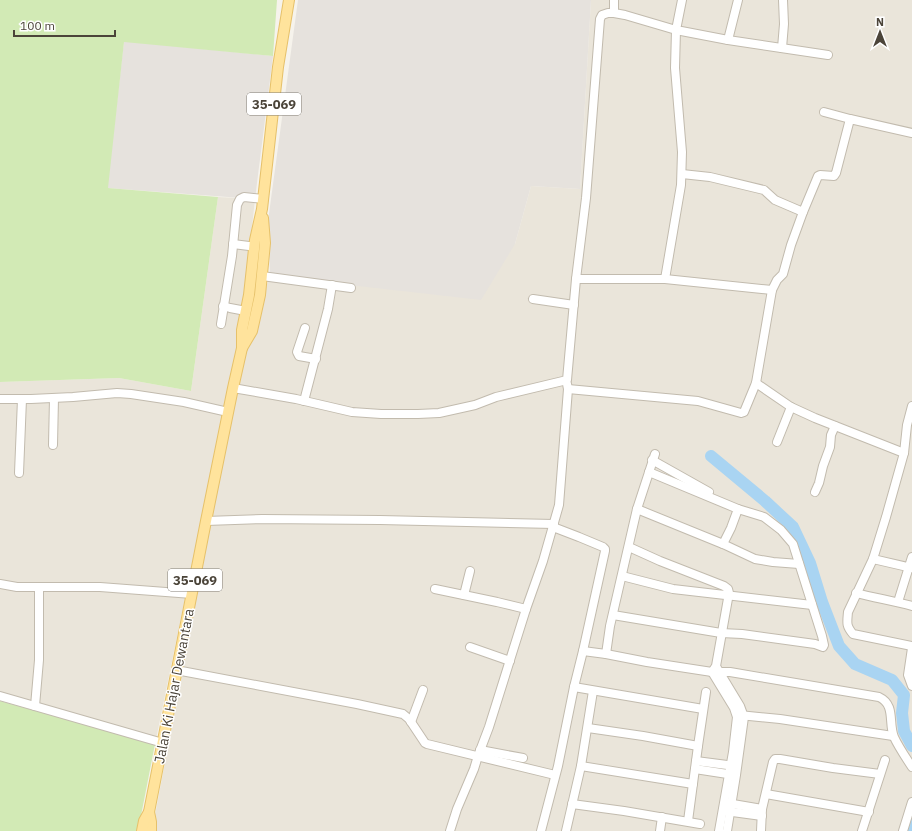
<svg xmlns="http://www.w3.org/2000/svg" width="912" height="831" viewBox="0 0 912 831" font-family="'IBM Plex Sans',sans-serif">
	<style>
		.residential { fill: #eae5da }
		.industrial { fill: #e6e2dd }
		.green { fill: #d2eab5 }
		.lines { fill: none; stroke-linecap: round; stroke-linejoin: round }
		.river { stroke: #a9d4f2; stroke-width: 12 }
		.minor-casing { stroke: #c2bbae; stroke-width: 10 }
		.major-casing { stroke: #e6c16a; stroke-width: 12 }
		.minor { stroke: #fff; stroke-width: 8 }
		.major { stroke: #ffe39c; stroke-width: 10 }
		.labels { text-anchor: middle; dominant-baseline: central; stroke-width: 3; stroke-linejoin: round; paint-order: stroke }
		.shield { fill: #fff; stroke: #817c74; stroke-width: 1 }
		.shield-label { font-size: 13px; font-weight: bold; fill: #4b4439 }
		.street-label { font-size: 14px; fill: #4b4439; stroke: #fff }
	</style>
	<rect width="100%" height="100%" fill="#f6f3ec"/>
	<g class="residential">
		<path d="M 591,0 L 912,0 L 912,831 L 152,831 L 243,348 L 270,276 L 515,244 L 531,186 L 580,189 Z"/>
		<path d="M 218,197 L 255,199 L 242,321 L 155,744 L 0,701 L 0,382 L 119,378 L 191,391 Z"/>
	</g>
	<g class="industrial">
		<path d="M 298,0 L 591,0 L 580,189 L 531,186 L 515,244 L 481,300 L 270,276 L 268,221 Z"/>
		<path d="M 124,41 L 273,56 L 255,199 L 107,188 Z"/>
	</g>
	<g class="green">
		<path d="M 0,0 L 277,0 L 273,56 L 124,42 L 108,188 L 218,197 L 191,391 L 119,378 L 0,382 Z"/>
		<path d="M 0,701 L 155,744 L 138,831 L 0,831 Z"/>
	</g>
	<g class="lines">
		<g class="river">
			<path d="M 711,456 L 765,501 L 793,527 L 810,563 L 822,602 L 839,646 L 855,664 L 892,680 L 904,695 L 902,713 L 904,731 L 912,746"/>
			<path d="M 907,831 L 912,818"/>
		</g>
		<g class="minor-casing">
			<g id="minor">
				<path d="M 682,0 L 676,30 L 728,40 L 828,55"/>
				<path d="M 728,40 L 738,0"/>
				<path d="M 782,48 L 784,24 L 783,0"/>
				<path d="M 824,112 L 850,119"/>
				<path d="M 682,174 L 710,177 L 764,190 L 775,200 L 803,212"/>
				<path d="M 233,244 L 249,246 L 254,247"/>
				<path d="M 262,276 L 351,288"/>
				<path d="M 576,279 L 586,198 L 600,19 L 602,15 L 608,13 L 614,13"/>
				<path d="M 665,279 L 772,290"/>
				<path d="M 533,299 L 574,305"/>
				<path d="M 223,306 L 230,308 L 246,311"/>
				<path d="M 221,324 L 232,256 L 237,205 L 240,199 L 244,197 L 263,199"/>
				<path d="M 305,328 L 297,352 L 299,356 L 316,359"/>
				<path d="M 756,383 L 791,407 L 815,418 L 904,453"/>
				<path d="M 233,388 L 296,399 L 352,412 L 381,414 L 418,414 L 439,413 L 475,405 L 496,397 L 567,380 L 576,279 L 665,279 L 681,185 L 682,152 L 675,68 L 676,30 L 625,15 L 614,13 L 614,0"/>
				<path d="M 568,389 L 698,401 L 741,413 L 744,412 L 756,383 L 772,290 L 777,280 L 783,274 L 791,245 L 803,212 L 818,176 L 820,175 L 834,176 L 836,173 L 850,119 L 912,133"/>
				<path d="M 0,399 L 31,399 L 73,397 L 117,393 L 131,394 L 184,402 L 228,412"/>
				<path d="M 304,401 L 328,309 L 332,285"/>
				<path d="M 912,406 L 907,425 L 904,453 L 886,517 L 873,559 L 848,612 C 847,623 846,626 853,634 L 912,646"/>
				<path d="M 777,442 L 791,407"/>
				<path d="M 53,445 L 54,398"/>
				<path d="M 652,460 L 709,492"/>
				<path d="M 649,472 L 738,509 L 731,528 L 723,544"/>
				<path d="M 19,473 L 22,399"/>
				<path d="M 815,492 L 819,483 L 823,466 L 830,447 L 831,435 L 835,426"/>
				<path d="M 637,509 L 723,544 L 755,559 L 773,562 L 799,564"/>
				<path d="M 206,521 L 262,519 L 380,520 L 554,524"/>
				<path d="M 629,547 L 660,561 L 724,586 L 728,589 L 729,593 L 716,666 L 712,672"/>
				<path d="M 873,559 L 912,568"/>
				<path d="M 622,576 L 673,589 L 812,605"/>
				<path d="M 0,584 L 17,587 L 100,587 L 192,594"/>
				<path d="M 435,589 L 497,602 L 526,609"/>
				<path d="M 856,593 C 875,598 894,601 912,606"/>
				<path d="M 464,595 L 470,571"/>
				<path d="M 898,602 L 912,557"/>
				<path d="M 613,615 L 721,633 L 742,634 L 815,644 L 823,647 L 824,645 L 822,636 L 793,544 L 781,530 L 764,517 L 738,509"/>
				<path d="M 470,647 L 510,661"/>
				<path d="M 912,648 L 908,675 L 912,686"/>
				<path d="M 583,651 L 606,654 L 647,662 L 712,672 L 730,672 L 879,697 C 896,705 888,723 894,737 C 898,746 906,758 912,767"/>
				<path d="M 606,654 L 610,626 L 637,509 L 655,454"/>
				<path d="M 717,668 L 740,706 L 744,717 L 736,775 L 727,831"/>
				<path d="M 176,670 L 357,704 L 403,714 L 409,719 L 425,743 L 427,744 L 555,775"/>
				<path d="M 712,672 L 734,708 L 737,717 L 733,752 L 719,831"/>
				<path d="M 574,687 L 703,709"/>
				<path d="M 0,696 L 163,743"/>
				<path d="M 35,706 L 39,660 L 39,587"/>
				<path d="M 739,715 L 780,719 L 893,736"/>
				<path d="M 411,722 L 423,690"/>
				<path d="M 588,728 L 643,736 L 698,746"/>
				<path d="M 480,750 L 523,758"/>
				<path d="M 696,761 L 735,766"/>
				<path d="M 581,766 L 693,784"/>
				<path d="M 695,769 L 734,775"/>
				<path d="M 766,794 L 869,812"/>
				<path d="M 727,803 L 762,809"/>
				<path d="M 572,804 L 624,811 L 700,824"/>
				<path d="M 725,811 L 762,816"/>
				<path d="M 688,821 L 698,746 L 706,692"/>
				<path d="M 450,831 L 457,809 L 474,769 L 478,756 L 489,727 L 526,609 L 543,561 L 559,505 L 568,389 L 567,384"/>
				<path d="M 541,831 L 558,766 L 574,687 L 583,651 L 605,551 L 605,549 L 603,547 L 579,537 L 553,527"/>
				<path d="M 566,831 L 581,766 L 593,691"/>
				<path d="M 660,831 L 662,817"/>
				<path d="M 761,831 L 762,809 L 773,762 L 775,759 L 780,759 L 833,768 L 880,774"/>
				<path d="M 862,831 L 885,760"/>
				<path d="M 903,831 L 912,802"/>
			</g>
		</g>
		<g class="major-casing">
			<g id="major">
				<path d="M 242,348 L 252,331 L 260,295 L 265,243 L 263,218"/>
				<path d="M 149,812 L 151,822 L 151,831"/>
				<path d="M 142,831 L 144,821 L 149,812 L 206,521 L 233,388 L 242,348 L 242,330 L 249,295 L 255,240 L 262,209 L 278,67 L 289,0"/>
			</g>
		</g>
		<use href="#minor" class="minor"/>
		<use href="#major" class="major"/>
	</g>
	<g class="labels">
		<g class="shield">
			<rect x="247" y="93" width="54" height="22" rx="3"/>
			<rect x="168" y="569" width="54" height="22" rx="3"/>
		</g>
		<g class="shield-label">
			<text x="274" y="104">35-069</text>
			<text x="195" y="580">35-069</text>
		</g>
		<g class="street-label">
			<text transform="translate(174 686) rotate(-79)">Jalan Ki Hajar Dewantara</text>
		</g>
	</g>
	<g transform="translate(880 32)" stroke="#ffffff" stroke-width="3" paint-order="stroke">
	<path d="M0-3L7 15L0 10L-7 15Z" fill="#4b4439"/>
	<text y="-6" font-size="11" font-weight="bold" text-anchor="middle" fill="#4b4439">N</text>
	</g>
	<path d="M14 30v6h101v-6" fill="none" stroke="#4b4439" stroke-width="2"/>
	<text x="20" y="30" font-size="12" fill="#4b4439" stroke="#ffffff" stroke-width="3" paint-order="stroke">100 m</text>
</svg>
